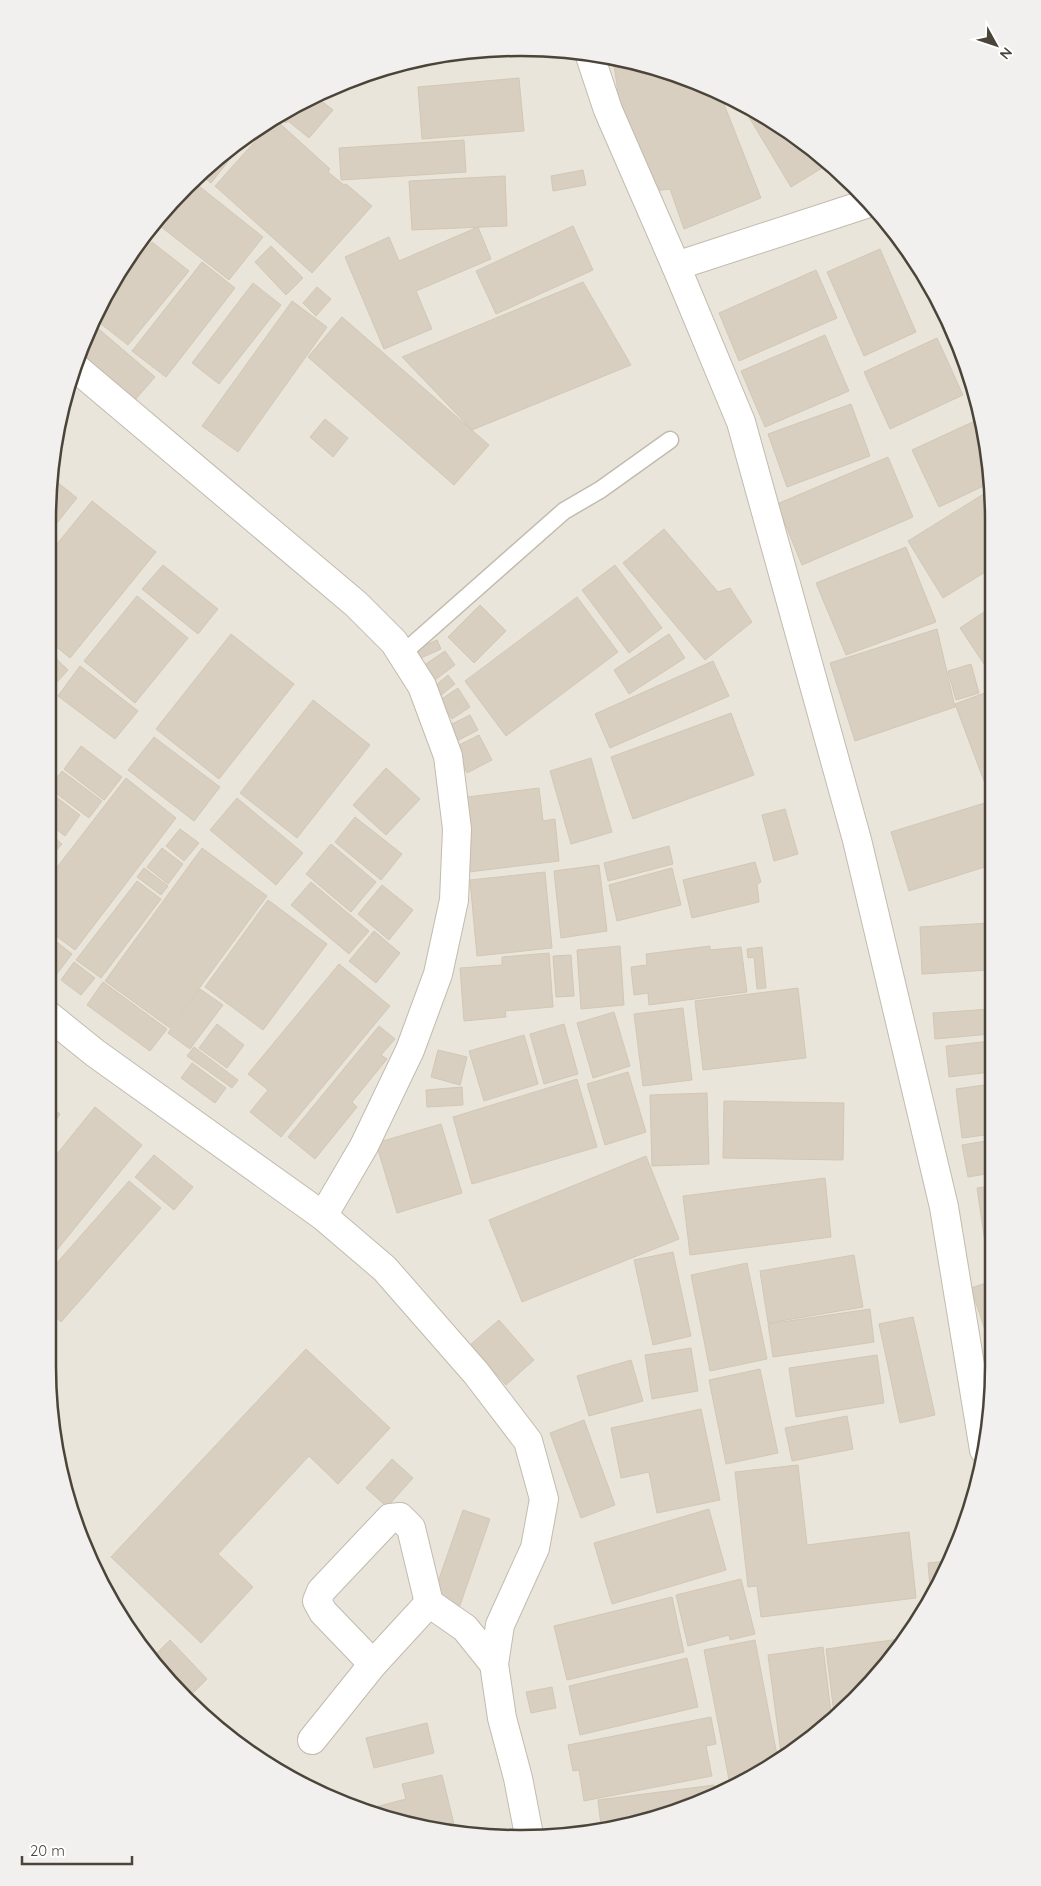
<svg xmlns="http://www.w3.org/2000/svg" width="1041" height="1886" viewBox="0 0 1041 1886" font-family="Quicksand,sans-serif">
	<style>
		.residential { fill: #eae5da }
		.building { fill: #d8cfc1; stroke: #d3c7b4 }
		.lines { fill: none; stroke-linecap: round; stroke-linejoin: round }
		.lane-casing { stroke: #c2bbae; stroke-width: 19 }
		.street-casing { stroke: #c2bbae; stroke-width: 30 }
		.lane { stroke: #fff; stroke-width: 16 }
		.street { stroke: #fff; stroke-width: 28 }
		.rim { fill: none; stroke: #4b4439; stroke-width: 2.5 }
	</style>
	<rect width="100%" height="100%" fill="#f6f3ec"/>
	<path class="residential" d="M 489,49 L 582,52 L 672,73 L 757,111 L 833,165 L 914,257 L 958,340 L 989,459 L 993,1396 L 977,1488 L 930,1602 L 833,1721 L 702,1802 L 552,1837 L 398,1822 L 258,1759 L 145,1654 L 73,1518 L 48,1365 L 48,490 L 64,398 L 111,284 L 165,209 L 232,145 L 311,96 L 398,64 Z"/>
	<g class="building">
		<path d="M 489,49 L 494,49 L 494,52 L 419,60 Z"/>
		<path d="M 622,61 L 672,73 L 720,94 L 761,198 L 684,229 L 670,189 L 654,191 L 621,113 L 614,65 Z"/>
		<path d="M 519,78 L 524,131 L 422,139 L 418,87 Z"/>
		<path d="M 314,95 L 333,110 L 309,138 L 288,121 L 286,123 L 279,117 Z"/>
		<path d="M 741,104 L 757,111 L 822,158 L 827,165 L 791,187 Z"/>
		<path d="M 275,119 L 330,169 L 328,172 L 344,185 L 346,184 L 372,206 L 312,273 L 215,186 Z"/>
		<path d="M 248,136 L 211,183 L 201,175 L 232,145 Z"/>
		<path d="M 464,140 L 466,172 L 341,180 L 339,148 Z"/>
		<path d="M 583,170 L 586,185 L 553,191 L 551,176 Z"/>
		<path d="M 505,176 L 507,226 L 412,230 L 409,181 Z"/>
		<path d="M 194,182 L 263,237 L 229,280 L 160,226 Z"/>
		<path d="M 573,226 L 593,270 L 496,314 L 476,271 Z"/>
		<path d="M 478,227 L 491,259 L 416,291 L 432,329 L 384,349 L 345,257 L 389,237 L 399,261 Z"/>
		<path d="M 152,242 L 189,271 L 128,345 L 96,320 L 103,303 Z"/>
		<path d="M 271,246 L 303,278 L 286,295 L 255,262 Z"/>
		<path d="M 880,249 L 916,332 L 864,356 L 827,272 Z"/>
		<path d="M 202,262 L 235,288 L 166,377 L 132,351 Z"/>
		<path d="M 816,270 L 837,318 L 739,361 L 719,313 Z"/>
		<path d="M 583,282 L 631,365 L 472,430 L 402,357 Z"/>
		<path d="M 253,283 L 281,305 L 219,384 L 192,363 Z"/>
		<path d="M 317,287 L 331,299 L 316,316 L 303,303 Z"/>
		<path d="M 292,301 L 327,327 L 238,452 L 202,426 Z"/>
		<path d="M 342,317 L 489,445 L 454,485 L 308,357 Z"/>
		<path d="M 94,325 L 155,377 L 135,400 L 81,355 Z"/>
		<path d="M 825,335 L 849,391 L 765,427 L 741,371 Z"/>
		<path d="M 937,338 L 963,395 L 890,429 L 864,372 Z"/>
		<path d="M 851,404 L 870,456 L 787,487 L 768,434 Z"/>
		<path d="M 325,419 L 348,438 L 333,457 L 310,437 Z"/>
		<path d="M 979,419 L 989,459 L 990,483 L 939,507 L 912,450 Z"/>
		<path d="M 888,457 L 913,517 L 802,565 L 777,504 Z"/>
		<path d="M 51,477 L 77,498 L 48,534 L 48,490 Z"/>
		<path d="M 990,490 L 990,569 L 943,598 L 908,541 Z"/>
		<path d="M 92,501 L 156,552 L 70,658 L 48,640 L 48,555 Z"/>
		<path d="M 664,529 L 718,592 L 730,588 L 752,622 L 705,660 L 623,563 Z"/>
		<path d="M 906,547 L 936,622 L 846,655 L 816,583 Z"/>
		<path d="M 163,565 L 218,609 L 198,634 L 142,589 Z"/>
		<path d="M 615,565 L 662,628 L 629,653 L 582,590 Z"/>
		<path d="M 137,596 L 188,638 L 135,703 L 84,661 Z"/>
		<path d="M 577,597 L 618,652 L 506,736 L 465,681 Z"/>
		<path d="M 480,605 L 506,631 L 474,663 L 448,637 Z"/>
		<path d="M 990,608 L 990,673 L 960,628 Z"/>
		<path d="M 937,629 L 955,707 L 855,741 L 830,663 Z"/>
		<path d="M 231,634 L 294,684 L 219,779 L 156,729 Z"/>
		<path d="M 669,634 L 685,658 L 629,694 L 614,670 Z"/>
		<path d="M 437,640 L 441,649 L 421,658 L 417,649 Z"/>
		<path d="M 48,651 L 68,670 L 49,691 L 48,691 Z"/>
		<path d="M 445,651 L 455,665 L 428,685 L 417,670 Z"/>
		<path d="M 713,661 L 729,696 L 610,748 L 595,714 Z"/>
		<path d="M 971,664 L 979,693 L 956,700 L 948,671 Z"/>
		<path d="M 80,666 L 138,711 L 115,739 L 58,696 Z"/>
		<path d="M 448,675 L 455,684 L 435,700 L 428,692 Z"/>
		<path d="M 458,688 L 470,707 L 452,719 L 440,700 Z"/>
		<path d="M 990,691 L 991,778 L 984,781 L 955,704 Z"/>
		<path d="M 313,700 L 370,745 L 297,838 L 240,793 Z"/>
		<path d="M 731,713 L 754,775 L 633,819 L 611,757 Z"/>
		<path d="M 470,715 L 478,730 L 451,744 L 444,728 Z"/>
		<path d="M 479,735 L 492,760 L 467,773 L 455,747 Z"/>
		<path d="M 154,737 L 220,787 L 194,821 L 128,770 Z"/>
		<path d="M 81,746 L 122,777 L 104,800 L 64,769 Z"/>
		<path d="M 591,758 L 612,832 L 571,844 L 550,771 Z"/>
		<path d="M 386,768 L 420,799 L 386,835 L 353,805 Z"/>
		<path d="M 62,771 L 102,801 L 89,818 L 49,788 Z"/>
		<path d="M 126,778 L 176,818 L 75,950 L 48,930 L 48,879 Z"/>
		<path d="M 539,788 L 543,821 L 555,819 L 559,861 L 469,872 L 459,798 Z"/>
		<path d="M 48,791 L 80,815 L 65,836 L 48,823 Z"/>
		<path d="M 237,798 L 303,853 L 276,885 L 210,830 Z"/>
		<path d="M 991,801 L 991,865 L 909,891 L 891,832 Z"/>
		<path d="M 785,809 L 798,854 L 774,861 L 762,815 Z"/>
		<path d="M 355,817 L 402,854 L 381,880 L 335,842 Z"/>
		<path d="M 180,829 L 199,843 L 184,861 L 166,846 Z"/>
		<path d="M 48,832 L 62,844 L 48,860 Z"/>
		<path d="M 331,844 L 376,882 L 351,912 L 306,874 Z"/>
		<path d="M 669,846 L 673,864 L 608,881 L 604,863 Z"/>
		<path d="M 162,848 L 183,864 L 168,884 L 147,867 Z"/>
		<path d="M 202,848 L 267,896 L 170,1028 L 105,981 Z"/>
		<path d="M 755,862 L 761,882 L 757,884 L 759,902 L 692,918 L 683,880 Z"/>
		<path d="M 599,865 L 607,931 L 561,938 L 554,871 Z"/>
		<path d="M 144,868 L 168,886 L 161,895 L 137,877 Z"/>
		<path d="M 672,868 L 681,905 L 617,921 L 609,885 Z"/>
		<path d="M 545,872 L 552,948 L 477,956 L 470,880 Z"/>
		<path d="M 137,881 L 161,899 L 101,978 L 76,960 Z"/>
		<path d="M 311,882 L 369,931 L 349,954 L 291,905 Z"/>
		<path d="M 382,885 L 413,910 L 389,940 L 358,914 Z"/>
		<path d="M 268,900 L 327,944 L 263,1030 L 205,987 Z"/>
		<path d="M 991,923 L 991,970 L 922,974 L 920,927 Z"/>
		<path d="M 374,931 L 400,953 L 376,983 L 349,961 Z"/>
		<path d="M 48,935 L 72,954 L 53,979 L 48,975 Z"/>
		<path d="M 620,946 L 624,1005 L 581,1009 L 577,950 Z"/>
		<path d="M 710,946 L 710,950 L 741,947 L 747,992 L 649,1005 L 648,993 L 634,995 L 631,967 L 647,965 L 646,954 Z"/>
		<path d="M 762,947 L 766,988 L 757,989 L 754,957 L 748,958 L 747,949 Z"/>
		<path d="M 549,953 L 553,1007 L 505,1011 L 506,1017 L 464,1021 L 460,968 L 502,965 L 502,957 Z"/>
		<path d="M 571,955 L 574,996 L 556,997 L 553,956 Z"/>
		<path d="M 74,962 L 95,978 L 81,995 L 61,980 Z"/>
		<path d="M 339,964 L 390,1006 L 281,1137 L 250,1112 L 268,1090 L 248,1074 Z"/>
		<path d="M 103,982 L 167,1029 L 150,1051 L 87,1005 Z"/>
		<path d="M 798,988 L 806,1058 L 703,1070 L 695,1001 Z"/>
		<path d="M 200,989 L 223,1005 L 190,1049 L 168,1033 Z"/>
		<path d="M 683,1008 L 692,1080 L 643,1086 L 634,1014 Z"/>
		<path d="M 991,1009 L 991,1034 L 935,1039 L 933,1013 Z"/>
		<path d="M 614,1012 L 630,1066 L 593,1078 L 577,1023 Z"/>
		<path d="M 217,1024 L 244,1045 L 227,1068 L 199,1048 Z"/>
		<path d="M 564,1024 L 578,1074 L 544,1084 L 530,1034 Z"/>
		<path d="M 379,1026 L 395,1039 L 381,1055 L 387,1059 L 352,1102 L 357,1107 L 315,1159 L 288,1137 Z"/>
		<path d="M 524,1035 L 538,1084 L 484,1101 L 469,1051 Z"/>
		<path d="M 991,1041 L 991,1072 L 949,1077 L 946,1046 Z"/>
		<path d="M 194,1047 L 238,1080 L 232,1088 L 187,1056 Z"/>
		<path d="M 438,1050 L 467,1057 L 460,1085 L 431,1077 Z"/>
		<path d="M 192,1063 L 226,1088 L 215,1103 L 181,1078 Z"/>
		<path d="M 628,1072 L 646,1132 L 605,1145 L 587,1084 Z"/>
		<path d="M 577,1079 L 597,1147 L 472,1184 L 453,1117 Z"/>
		<path d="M 991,1084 L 992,1134 L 962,1138 L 956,1089 Z"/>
		<path d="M 462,1087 L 463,1105 L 427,1107 L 426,1090 Z"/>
		<path d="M 707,1093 L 709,1164 L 652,1166 L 650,1095 Z"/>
		<path d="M 724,1101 L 844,1103 L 843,1160 L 723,1158 Z"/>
		<path d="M 48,1105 L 60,1114 L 48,1132 Z"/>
		<path d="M 95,1107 L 142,1145 L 48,1261 L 48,1165 Z"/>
		<path d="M 441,1124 L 462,1193 L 397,1213 L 376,1143 Z"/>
		<path d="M 992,1140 L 992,1173 L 968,1177 L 962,1145 Z"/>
		<path d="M 154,1155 L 193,1187 L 174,1210 L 135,1177 Z"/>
		<path d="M 646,1156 L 679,1239 L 522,1302 L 489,1220 Z"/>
		<path d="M 825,1178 L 831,1237 L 690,1255 L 683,1196 Z"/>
		<path d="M 129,1181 L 161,1208 L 61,1322 L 48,1311 L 48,1273 Z"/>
		<path d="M 992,1186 L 992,1255 L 987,1256 L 977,1188 Z"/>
		<path d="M 673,1252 L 691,1336 L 653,1345 L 634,1260 Z"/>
		<path d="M 854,1255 L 863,1307 L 768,1323 L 760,1271 Z"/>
		<path d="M 747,1263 L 767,1359 L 710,1371 L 691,1275 Z"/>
		<path d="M 992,1281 L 992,1351 L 971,1288 Z"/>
		<path d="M 870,1309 L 874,1342 L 773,1357 L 768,1324 Z"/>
		<path d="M 913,1317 L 935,1415 L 900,1423 L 879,1324 Z"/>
		<path d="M 499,1320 L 534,1360 L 506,1385 L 470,1345 Z"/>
		<path d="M 691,1348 L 698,1391 L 652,1399 L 645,1355 Z"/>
		<path d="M 306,1349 L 390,1428 L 338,1484 L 309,1456 L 218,1554 L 253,1587 L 201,1643 L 111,1557 Z"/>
		<path d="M 877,1355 L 884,1403 L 796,1417 L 789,1368 Z"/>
		<path d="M 631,1360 L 643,1401 L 589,1416 L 577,1376 Z"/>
		<path d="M 760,1369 L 778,1453 L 726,1464 L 709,1380 Z"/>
		<path d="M 701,1409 L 720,1500 L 657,1513 L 649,1472 L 621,1478 L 611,1428 Z"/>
		<path d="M 847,1416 L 853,1449 L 792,1461 L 785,1428 Z"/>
		<path d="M 584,1420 L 615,1505 L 581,1518 L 550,1433 Z"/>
		<path d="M 392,1459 L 413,1478 L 387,1507 L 366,1488 Z"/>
		<path d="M 798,1465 L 807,1545 L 909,1532 L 916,1598 L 761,1617 L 757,1586 L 748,1587 L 735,1472 Z"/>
		<path d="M 709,1509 L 726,1570 L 612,1604 L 594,1543 Z"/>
		<path d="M 463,1510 L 490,1519 L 458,1611 L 431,1602 Z"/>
		<path d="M 947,1561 L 931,1600 L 928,1563 Z"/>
		<path d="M 741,1579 L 755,1634 L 730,1640 L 729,1635 L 688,1646 L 676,1595 Z"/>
		<path d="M 672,1597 L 684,1652 L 567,1680 L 554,1626 Z"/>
		<path d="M 900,1639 L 833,1721 L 781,1753 L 768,1655 L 823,1647 L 831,1713 L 834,1713 L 826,1649 Z"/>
		<path d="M 170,1640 L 207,1679 L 190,1696 L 151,1659 Z"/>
		<path d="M 755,1640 L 777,1755 L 730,1785 L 704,1650 Z"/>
		<path d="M 687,1658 L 698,1707 L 580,1735 L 569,1686 Z"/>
		<path d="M 552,1687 L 556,1708 L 531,1713 L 526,1692 Z"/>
		<path d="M 711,1717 L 716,1744 L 706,1746 L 712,1776 L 584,1801 L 579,1770 L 573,1771 L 568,1745 Z"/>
		<path d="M 427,1723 L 434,1753 L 374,1768 L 366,1738 Z"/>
		<path d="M 442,1775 L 455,1828 L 398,1822 L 368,1809 L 406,1799 L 402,1784 Z"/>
		<path d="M 714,1785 L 715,1794 L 702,1802 L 601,1826 L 598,1800 Z"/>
	</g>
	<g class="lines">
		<g class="lane-casing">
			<path id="lane" d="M 402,654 L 564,511 L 600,490 L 670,440"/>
		</g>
		<g class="street-casing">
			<g id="street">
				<path d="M 589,53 L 608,110 L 676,266 L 741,422 L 857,840 L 944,1207 L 984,1450"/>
				<path d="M 676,266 L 866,204"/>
				<path d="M 76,368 L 356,604 L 394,642 L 422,686 L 448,756 L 457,829 L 454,900 L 438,974 L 410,1050 L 364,1146 L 323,1216"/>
				<path d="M 48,1015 L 95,1053 L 323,1216 L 385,1269 L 476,1373 L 528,1441 L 544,1499 L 535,1548 L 500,1625 L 494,1664 L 502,1718 L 518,1778 L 529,1835"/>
				<path d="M 373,1664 L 323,1612 L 317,1601 L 321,1591 L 390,1518 L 400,1517 L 411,1528 L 429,1603"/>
				<path d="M 312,1740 L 373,1664 L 429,1603 L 465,1628 L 494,1664"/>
			</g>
		</g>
		<use href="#lane" class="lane"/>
		<use href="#street" class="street"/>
	</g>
	<path d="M0 0H1041V1886H0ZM520 56H521A464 464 0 0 1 985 520V1366A464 464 0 0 1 521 1830H520A464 464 0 0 1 56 1366V520A464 464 0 0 1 520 56Z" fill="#f1f0ef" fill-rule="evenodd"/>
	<path class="rim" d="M520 56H521A464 464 0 0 1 985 520V1366A464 464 0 0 1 521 1830H520A464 464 0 0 1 56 1366V520A464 464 0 0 1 520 56Z"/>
	<g transform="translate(996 45) rotate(130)" stroke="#ffffff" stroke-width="4" paint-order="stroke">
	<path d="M0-4L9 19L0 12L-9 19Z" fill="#4b4439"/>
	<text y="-8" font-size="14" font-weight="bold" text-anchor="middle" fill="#4b4439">N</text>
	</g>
	<path d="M22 1856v8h110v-8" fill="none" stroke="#4b4439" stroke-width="2.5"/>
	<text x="30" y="1856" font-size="15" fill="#4b4439" stroke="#ffffff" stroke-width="4" paint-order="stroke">20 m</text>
</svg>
